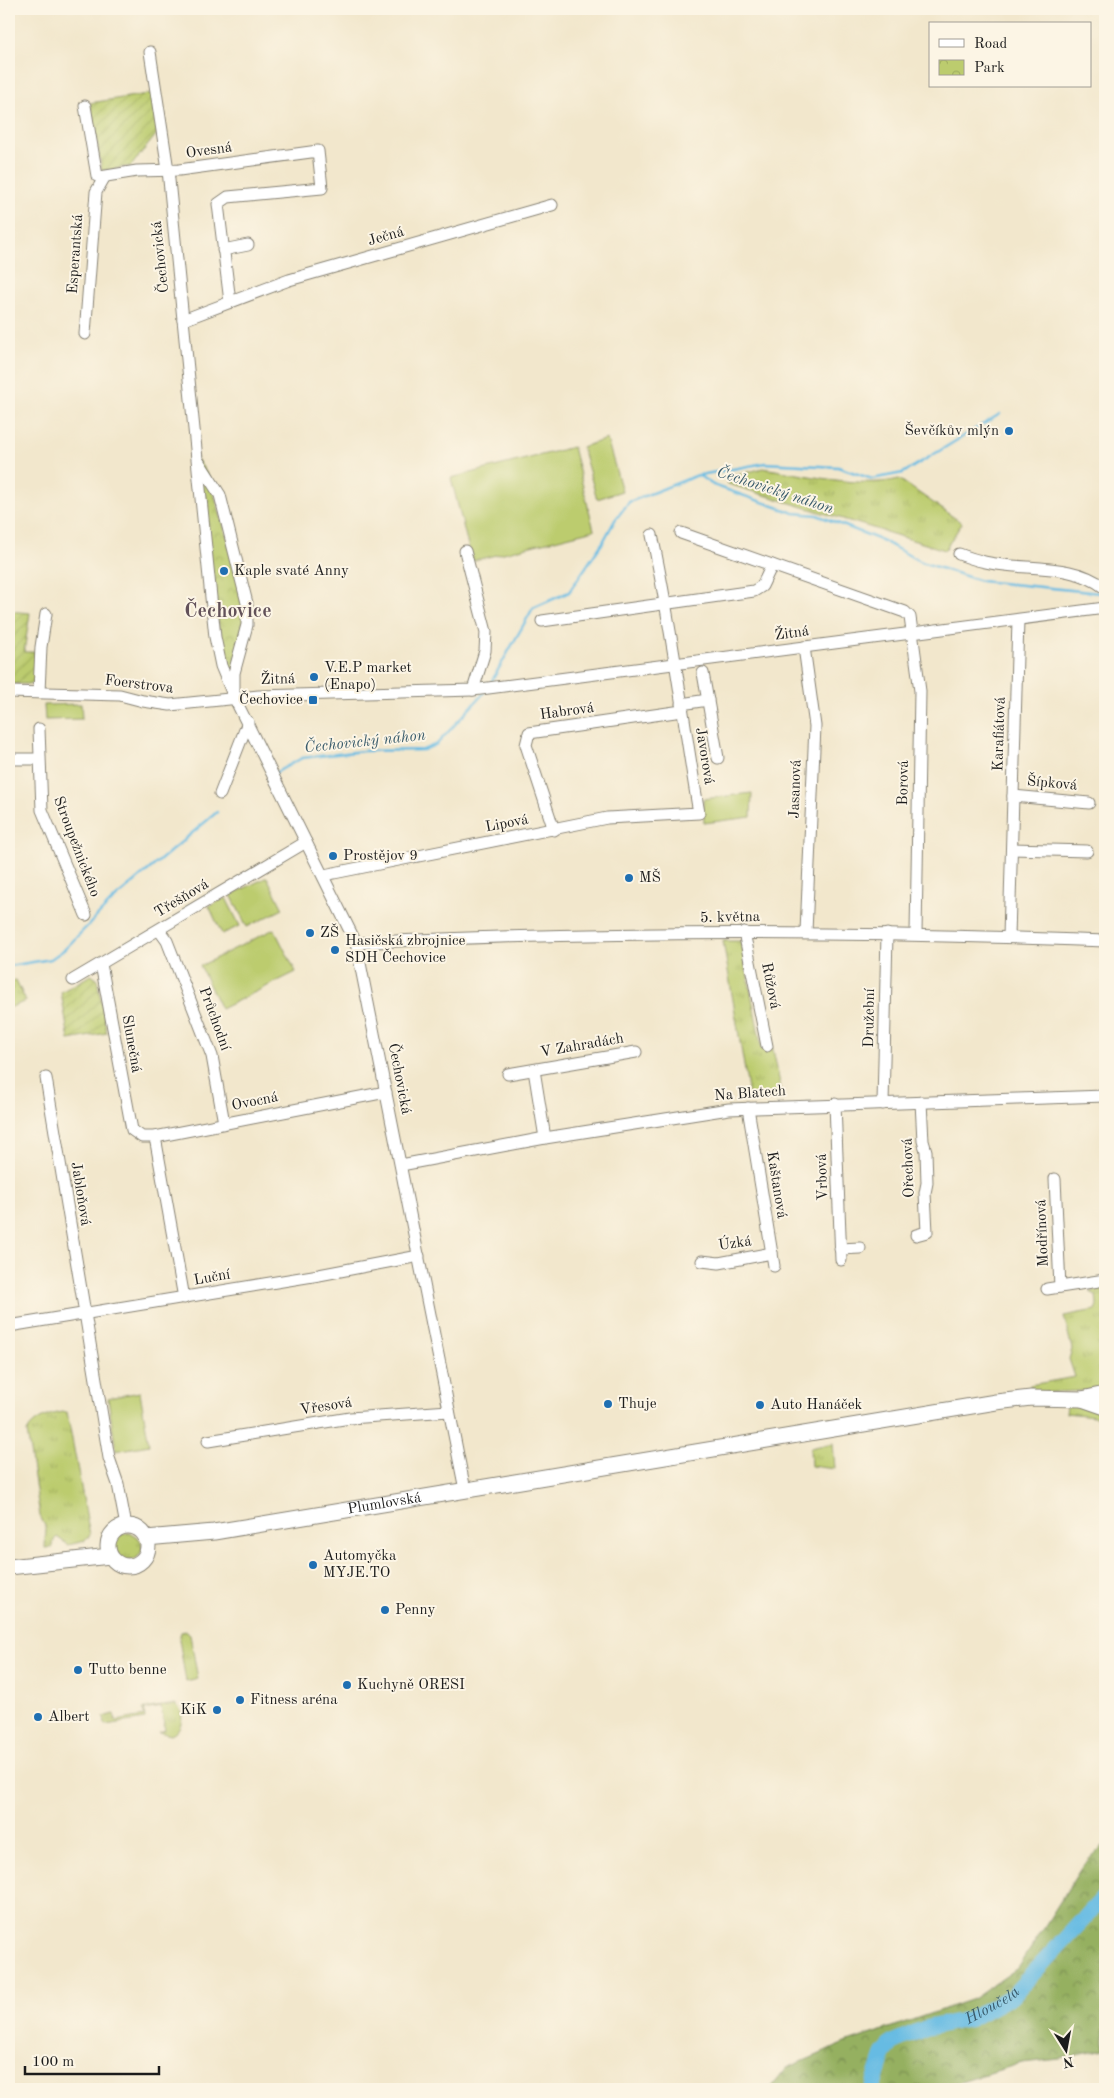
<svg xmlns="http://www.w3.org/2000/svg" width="1114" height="2098" viewBox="0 0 1114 2098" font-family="'Old Standard TT',serif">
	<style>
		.grass { fill: url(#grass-tufts); stroke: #6c7445 }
		.forest { fill: url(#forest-crowns); stroke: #58663e }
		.park { fill: url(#park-crowns); stroke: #6c7445 }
		.garden { fill: url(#garden-furrows); stroke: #6c7445 }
		.pitch { fill: #bccc6e; stroke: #6c7445 }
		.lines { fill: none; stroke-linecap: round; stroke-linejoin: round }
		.stream { stroke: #66bbe3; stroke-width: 2.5 }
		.river { stroke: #66bbe3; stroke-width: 16 }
		.minor-casing { stroke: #878274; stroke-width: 13 }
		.major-casing { stroke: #878274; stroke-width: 17 }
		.minor { stroke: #fff; stroke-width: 11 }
		.major { stroke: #fff; stroke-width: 15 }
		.poi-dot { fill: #1f6fb2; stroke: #fcf5e5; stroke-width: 2 }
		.labels { text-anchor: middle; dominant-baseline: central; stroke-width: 4; stroke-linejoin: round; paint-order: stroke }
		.street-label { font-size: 15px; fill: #1c1c1c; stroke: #fcf5e5 }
		.poi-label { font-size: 15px; fill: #1c1c1c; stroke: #fcf5e5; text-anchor: start }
		.water-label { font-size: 16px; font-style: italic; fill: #3a5c6c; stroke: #fcf5e5 }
		.district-label { font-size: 20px; font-weight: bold; fill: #625159; stroke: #fcf5e5 }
	</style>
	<defs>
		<pattern id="grass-tufts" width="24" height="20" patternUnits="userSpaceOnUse" patternTransform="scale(1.25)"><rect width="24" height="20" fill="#bccc6e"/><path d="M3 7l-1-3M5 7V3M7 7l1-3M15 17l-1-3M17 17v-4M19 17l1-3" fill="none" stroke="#a1af5f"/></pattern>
		<pattern id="forest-crowns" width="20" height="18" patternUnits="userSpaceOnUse" patternTransform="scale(1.25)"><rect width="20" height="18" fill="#95b061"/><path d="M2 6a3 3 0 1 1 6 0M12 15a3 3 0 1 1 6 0" fill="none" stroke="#798e4f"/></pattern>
		<pattern id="park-crowns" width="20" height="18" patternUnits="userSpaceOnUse" patternTransform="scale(1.25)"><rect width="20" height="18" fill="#bccc6e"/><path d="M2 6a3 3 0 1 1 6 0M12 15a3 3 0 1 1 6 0" fill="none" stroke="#a1af5f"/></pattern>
		<pattern id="garden-furrows" width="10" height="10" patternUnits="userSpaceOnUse" patternTransform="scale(1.25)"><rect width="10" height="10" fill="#bccc6e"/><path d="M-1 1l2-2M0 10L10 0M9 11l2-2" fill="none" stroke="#a1af5f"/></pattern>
	</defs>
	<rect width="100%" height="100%" fill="#fcf5e5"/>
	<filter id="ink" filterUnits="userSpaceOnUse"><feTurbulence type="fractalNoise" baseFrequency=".02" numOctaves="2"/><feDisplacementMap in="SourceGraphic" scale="10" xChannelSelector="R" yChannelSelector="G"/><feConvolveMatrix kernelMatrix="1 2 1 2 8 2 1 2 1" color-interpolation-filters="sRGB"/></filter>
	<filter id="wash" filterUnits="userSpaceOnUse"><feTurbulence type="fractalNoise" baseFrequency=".0096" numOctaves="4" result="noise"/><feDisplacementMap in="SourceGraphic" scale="20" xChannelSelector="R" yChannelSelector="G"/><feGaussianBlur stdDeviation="1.12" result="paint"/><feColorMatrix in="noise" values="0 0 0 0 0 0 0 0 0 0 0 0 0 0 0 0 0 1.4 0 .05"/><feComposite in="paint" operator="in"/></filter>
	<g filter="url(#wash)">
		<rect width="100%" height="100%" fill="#f2e7cc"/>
		<g class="grass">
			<path d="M 763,468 C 803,474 861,489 899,479 L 962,523 L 945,550 L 728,484 L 727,478 Z"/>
			<path d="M 723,941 L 741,941 L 762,1050 L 773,1049 L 783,1099 L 750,1101 Z"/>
			<path d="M 16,980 L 26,1001 L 9,1008 L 9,990 L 12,989 L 11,981 Z"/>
			<path d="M 1105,1287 L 1105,1390 L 1032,1393 L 1030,1385 L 1075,1377 L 1069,1359 L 1072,1349 L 1064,1316 L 1095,1310 L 1097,1305 L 1096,1295 L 1090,1292 Z"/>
			<path d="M 1067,1405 L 1085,1405 L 1105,1410 L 1105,1426 L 1094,1416 L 1066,1413 Z"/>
			<path d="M 67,1412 L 90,1535 L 85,1541 L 68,1545 L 57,1537 L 54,1540 L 53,1547 L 45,1548 L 46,1528 L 40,1516 L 27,1432 C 33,1419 53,1412 67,1412 Z"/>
			<path d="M 833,1443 L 835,1469 L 811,1466 L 810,1448 Z"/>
			<circle cx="128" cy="1547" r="14"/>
			<path d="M 186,1631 L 190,1635 L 198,1679 L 186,1682 L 179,1639 L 181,1632 Z"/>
			<path d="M 175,1704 C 186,1711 183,1730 171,1735 L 159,1732 L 165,1730 L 161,1707 L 144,1710 L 145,1719 L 105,1725 L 104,1717 L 114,1714 L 116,1721 L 144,1716 L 143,1709 Z"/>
		</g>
		<path class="forest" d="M 1105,1844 L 1105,2049 L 1060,2059 L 1022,2063 L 938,2089 L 770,2089 L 787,2068 L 848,2042 L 973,1999 L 1019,1967 L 1083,1865 Z"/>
		<path class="park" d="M 197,459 L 209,477 L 247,603 L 234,673 L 225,675 Z"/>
		<g class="garden">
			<path d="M 154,93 L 160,130 L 131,166 L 102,171 L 90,103 Z"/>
			<path d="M 9,611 L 30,613 L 24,652 L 37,652 L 35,684 L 9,684 Z"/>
			<path d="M 91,975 L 97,979 L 107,1033 L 69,1040 L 61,992 Z"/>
		</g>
		<g class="pitch">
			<path d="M 607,439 L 622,491 L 597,499 L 582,447 Z"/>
			<path d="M 573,447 L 594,530 L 472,561 L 451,478 Z"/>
			<path d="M 81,704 L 82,719 L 45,720 L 44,705 Z"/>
			<path d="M 752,793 L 751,817 L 704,823 L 703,799 Z"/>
			<path d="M 267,877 L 283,909 L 247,927 L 231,895 Z"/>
			<path d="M 226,898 L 240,926 L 222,934 L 209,906 Z"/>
			<path d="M 274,929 L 296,972 L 221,1009 L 200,966 Z"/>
			<path d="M 140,1392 L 149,1445 L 116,1451 L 108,1398 Z"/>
		</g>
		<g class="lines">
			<g class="stream">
				<path d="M 700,475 L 765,463 L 838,467 L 872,479 L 903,473 L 1000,414"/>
				<path d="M 490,684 L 533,608 L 569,592 L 603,542 L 615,520 L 629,502 L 698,475 L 713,485 L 794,513 L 817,515 L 883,541 L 921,562 L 981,581 L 1100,593"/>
				<path d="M 275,773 L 302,758 L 363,751 L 423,750 L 437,744 L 484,693"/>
				<path d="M 9,966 L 51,959 L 65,949 L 113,900 L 217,812"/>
			</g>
			<path class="river" id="s1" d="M 872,2089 L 884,2053 L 893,2042 L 926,2028 L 970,2019 L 1012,1996 L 1105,1896"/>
		</g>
	</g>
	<g filter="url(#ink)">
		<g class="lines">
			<g class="minor-casing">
				<g id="minor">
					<path d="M 150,52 L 168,170 L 197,459 L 220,495 L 247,603 L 247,625 L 234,673 L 234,697 L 221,666 L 215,637 L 197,459"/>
					<path d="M 85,106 L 97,176 L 100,177 L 137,171 L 179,170 L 318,151 L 322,188 L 228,197 L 218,204 L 230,302"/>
					<path d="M 223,250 L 248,245"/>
					<path d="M 183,320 L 289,280 L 552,205"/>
					<path d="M 85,334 L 96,192 L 104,178"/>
					<path d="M 681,533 L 905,612 L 910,617 L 920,691 L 916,934"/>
					<path d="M 465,551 L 486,632 L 485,651 L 473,690"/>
					<path d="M 959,554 C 967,557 976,560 985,562 C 1023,571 1074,562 1105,588"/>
					<path d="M 542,621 L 754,591 L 762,586 L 772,565"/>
					<path d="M 804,647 L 815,726 L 806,932"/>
					<path d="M 703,673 L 718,758"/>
					<path d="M 9,692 L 120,695 L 143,701 L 170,705 L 259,696 L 473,690 L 1105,608"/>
					<path d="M 39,692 L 41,647 L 46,614"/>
					<path d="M 234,697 L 356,943 L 465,1490"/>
					<path d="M 681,704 L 708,700"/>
					<path d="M 39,729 L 42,810 L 86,915"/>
					<path d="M 9,759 L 39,759"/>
					<path d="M 220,794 L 248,722"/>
					<path d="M 1013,796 L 1089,803"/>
					<path d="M 554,830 L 526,745 L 529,733 L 682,711"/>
					<path d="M 1012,849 L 1087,851"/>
					<path d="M 324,875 L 607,818 L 699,813 C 683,720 672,627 652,535"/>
					<path d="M 159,930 L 167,941 L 212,1056 L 224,1123"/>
					<path d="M 744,932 L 767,1046"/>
					<path d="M 1009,937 L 1018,620"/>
					<path d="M 356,943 C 605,930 855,931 1105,941"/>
					<path d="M 101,964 L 132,1130 L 142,1137 L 155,1137 L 386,1092"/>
					<path d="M 73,980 L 306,842"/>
					<path d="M 534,1070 L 545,1138"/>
					<path d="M 508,1074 L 636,1052"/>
					<path d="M 46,1078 L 109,1458 L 118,1484 L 126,1526"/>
					<path d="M 835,1104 L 841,1260"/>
					<path d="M 883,1104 L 887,934"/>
					<path d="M 748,1108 L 774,1266"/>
					<path d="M 155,1137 L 184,1298"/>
					<path d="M 401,1165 L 545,1138 L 729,1109 L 1105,1096"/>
					<path d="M 1055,1179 L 1060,1287"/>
					<path d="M 916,1235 L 927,1232 L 925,1193 L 927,1183 L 926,1151 L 923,1141 L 921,1102"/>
					<path d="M 840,1249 L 860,1248"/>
					<path d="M 702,1261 L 719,1263 L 772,1253"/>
					<path d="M 1047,1289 L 1105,1280"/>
					<path d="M 9,1326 L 319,1275 L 419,1256"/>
					<path d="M 208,1441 L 350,1418 L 449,1411"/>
				</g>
			</g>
			<g class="major-casing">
				<g id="major">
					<path d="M 1082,1399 L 1105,1407"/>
					<circle cx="128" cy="1546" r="20"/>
					<path id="s2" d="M 146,1538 L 214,1532 L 996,1402 L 1031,1398 L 1082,1399 L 1105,1394"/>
					<path d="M 9,1567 L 110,1556"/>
				</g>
			</g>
			<use href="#minor" class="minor"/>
			<use href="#major" class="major"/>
		</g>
	</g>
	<g class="poi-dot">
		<circle cx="1009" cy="431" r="5"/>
		<circle cx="224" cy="571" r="5"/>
		<circle cx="314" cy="677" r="5"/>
		<rect x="308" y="695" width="10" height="10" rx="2.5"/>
		<circle cx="333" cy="856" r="5"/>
		<circle cx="629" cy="878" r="5"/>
		<circle cx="310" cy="933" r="5"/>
		<circle cx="335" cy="950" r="5"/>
		<circle cx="608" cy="1404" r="5"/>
		<circle cx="760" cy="1405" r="5"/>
		<circle cx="313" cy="1565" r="5"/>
		<circle cx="385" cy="1610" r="5"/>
		<circle cx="78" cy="1670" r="5"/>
		<circle cx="347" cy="1685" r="5"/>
		<circle cx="240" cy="1700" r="5"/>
		<circle cx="217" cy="1710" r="5"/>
		<circle cx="38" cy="1717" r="5"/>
	</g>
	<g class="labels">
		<g class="street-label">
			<text transform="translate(209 151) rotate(-8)">Ovesná</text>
			<text transform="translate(386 237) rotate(-16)">Ječná</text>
			<text transform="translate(76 254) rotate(-86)">Esperantská</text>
			<text transform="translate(161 257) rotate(-96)">Čechovická</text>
			<text transform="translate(792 634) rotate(-8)">Žitná</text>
			<text transform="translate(278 680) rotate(-2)">Žitná</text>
			<text transform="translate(139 685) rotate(7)">Foerstrova</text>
			<text transform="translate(567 712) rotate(-8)">Habrová</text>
			<text transform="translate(1000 734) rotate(-88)">Karafiátová</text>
			<text transform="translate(704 756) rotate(81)">Javorová</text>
			<text transform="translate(904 783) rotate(-89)">Borová</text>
			<text transform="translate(1052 784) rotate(5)">Šípková</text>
			<text transform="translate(796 789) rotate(-88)">Jasanová</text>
			<text transform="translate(507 824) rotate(-11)">Lipová</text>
			<text transform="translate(76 847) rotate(69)">Stroupežnického</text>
			<text transform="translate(182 899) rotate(-31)">Třešňová</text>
			<text transform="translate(730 918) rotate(-1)">5. května</text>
			<text transform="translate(770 986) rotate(79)">Růžová</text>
			<text transform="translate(870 1018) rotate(-89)">Družební</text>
			<text transform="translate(214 1019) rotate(70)">Průchodní</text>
			<text transform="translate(131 1044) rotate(80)">Slunečná</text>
			<text transform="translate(582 1046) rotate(-10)">V Zahradách</text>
			<text transform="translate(399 1079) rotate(79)">Čechovická</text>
			<text transform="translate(750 1094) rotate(-4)">Na Blatech</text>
			<text transform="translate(255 1102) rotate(-11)">Ovocná</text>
			<text transform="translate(909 1168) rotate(-92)">Ořechová</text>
			<text transform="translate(823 1177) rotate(-92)">Vrbová</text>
			<text transform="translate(776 1185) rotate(81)">Kaštanová</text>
			<text transform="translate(80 1194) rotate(81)">Jabloňová</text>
			<text transform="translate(1043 1233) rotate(-92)">Modřínová</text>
			<text transform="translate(735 1244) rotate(-8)">Úzká</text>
			<text transform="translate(212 1278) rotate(-10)">Luční</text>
			<text transform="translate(326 1407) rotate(-9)">Vřesová</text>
			<text stroke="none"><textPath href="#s2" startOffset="241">Plumlovská</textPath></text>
		</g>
		<g class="poi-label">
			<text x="999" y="431" text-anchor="end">Ševčíkův mlýn</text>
			<text x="234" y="571">Kaple svaté Anny</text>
			<text x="324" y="668">V.E.P market<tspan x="324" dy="17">(Enapo)</tspan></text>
			<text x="303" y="700" text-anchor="end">Čechovice</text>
			<text x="343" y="856">Prostějov 9</text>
			<text x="639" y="878">MŠ</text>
			<text x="320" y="933">ZŠ</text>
			<text x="345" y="941">Hasičská zbrojnice<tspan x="345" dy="17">SDH Čechovice</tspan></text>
			<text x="618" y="1404">Thuje</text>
			<text x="770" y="1405">Auto Hanáček</text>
			<text x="323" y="1556">Automyčka<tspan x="323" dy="17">MYJE.TO</tspan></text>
			<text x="395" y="1610">Penny</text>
			<text x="88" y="1670">Tutto benne</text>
			<text x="357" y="1685">Kuchyně ORESI</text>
			<text x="250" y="1700">Fitness aréna</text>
			<text x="207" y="1710" text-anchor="end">KiK</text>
			<text x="48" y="1717">Albert</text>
		</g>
		<g class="water-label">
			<text transform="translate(775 491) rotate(18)">Čechovický náhon</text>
			<text transform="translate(365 742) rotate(-6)">Čechovický náhon</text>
			<text stroke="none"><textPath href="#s1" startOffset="159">Hloučela</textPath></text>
		</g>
		<g class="district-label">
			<text x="228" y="612">Čechovice</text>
		</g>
	</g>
	<rect width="1114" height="2098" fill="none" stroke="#fcf5e5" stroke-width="30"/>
	<rect x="929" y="22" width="162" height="65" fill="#fcf5e5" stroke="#a29e95"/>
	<rect x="939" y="39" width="25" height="8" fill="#ffffff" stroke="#a29e95"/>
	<text x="974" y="48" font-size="15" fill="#1c1c1c">Road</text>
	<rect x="939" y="60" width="25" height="15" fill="url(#park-crowns)" stroke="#a29e95"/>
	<text x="974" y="72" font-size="15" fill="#1c1c1c">Park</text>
	<g transform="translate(1066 2050) rotate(169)" stroke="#fcf5e5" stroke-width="4" paint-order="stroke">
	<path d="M0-4L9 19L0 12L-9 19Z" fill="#1c1c1c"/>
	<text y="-8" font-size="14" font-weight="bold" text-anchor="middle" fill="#1c1c1c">N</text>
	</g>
	<path d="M25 2066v8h134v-8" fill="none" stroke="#1c1c1c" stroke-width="2.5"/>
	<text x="32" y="2066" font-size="15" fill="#1c1c1c" stroke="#fcf5e5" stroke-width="4" paint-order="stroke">100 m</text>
</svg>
